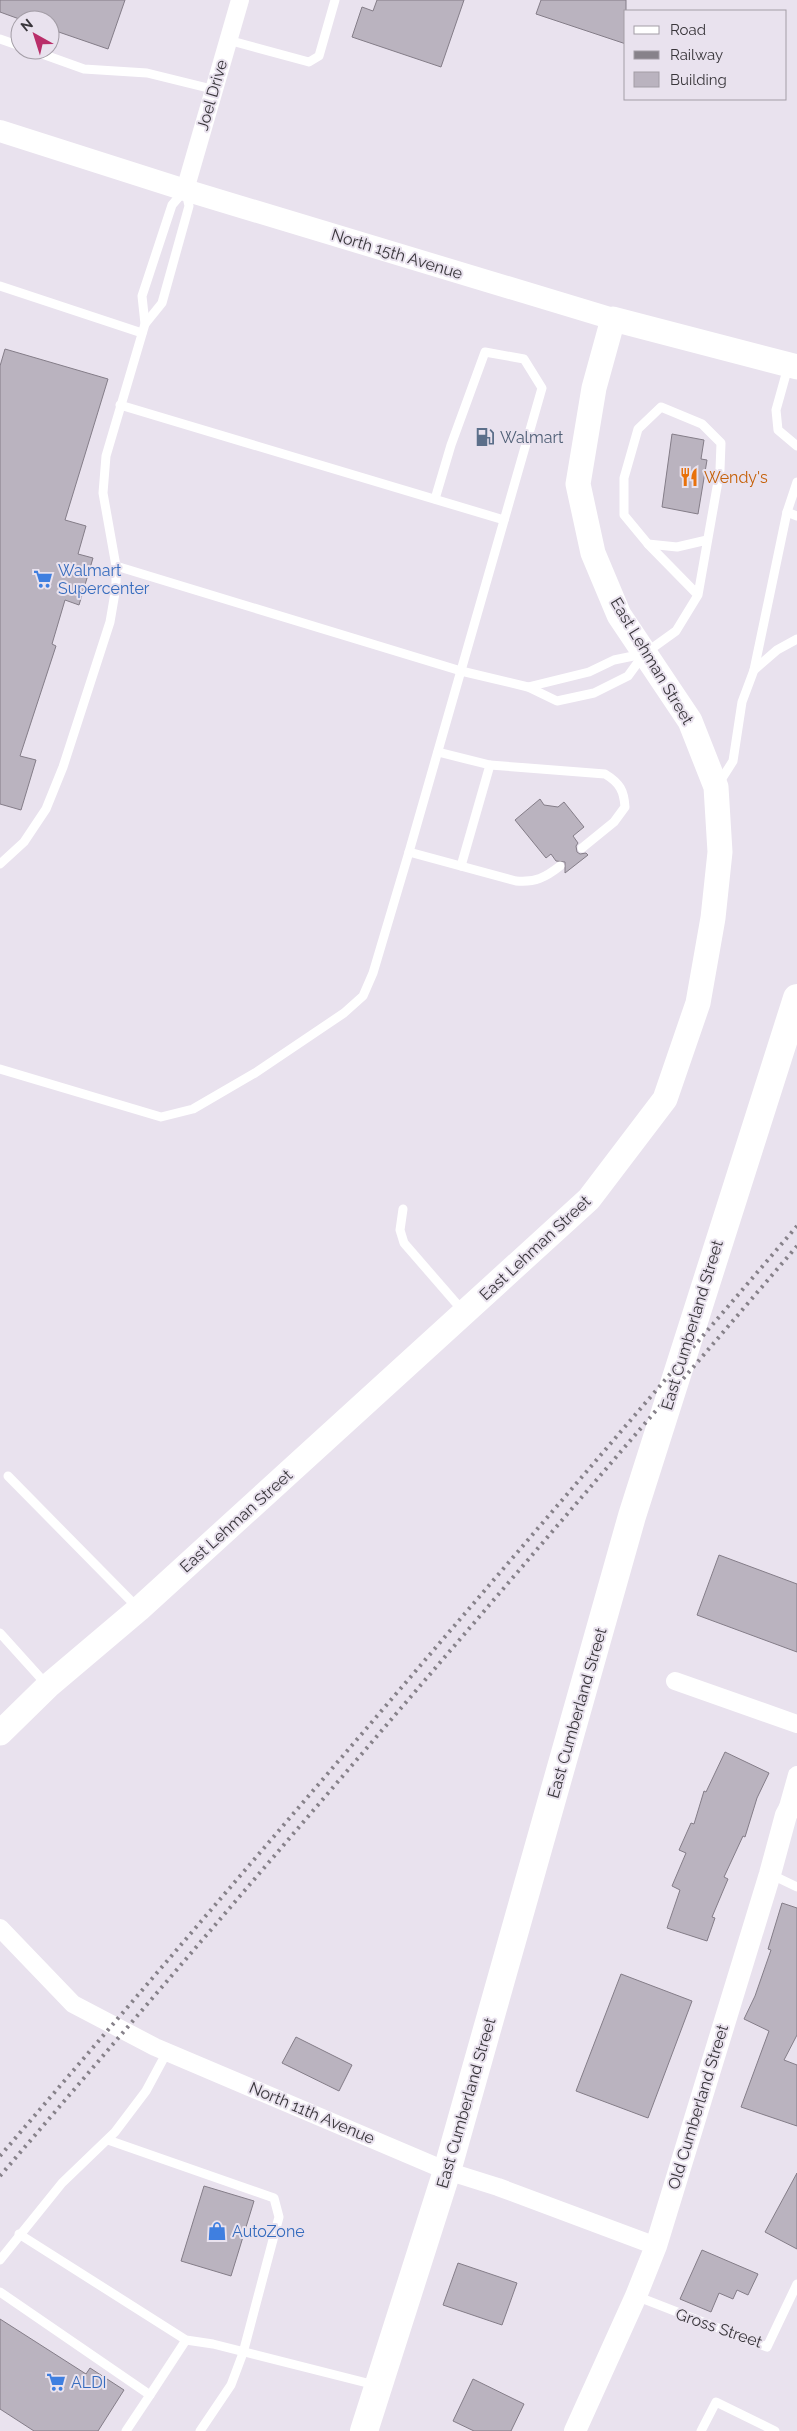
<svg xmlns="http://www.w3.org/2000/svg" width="797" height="2431" viewBox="0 0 797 2431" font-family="Raleway,sans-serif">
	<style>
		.building { fill: #bab3bf; stroke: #847d88 }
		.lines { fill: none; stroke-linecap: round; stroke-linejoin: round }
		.service { stroke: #fff; stroke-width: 9 }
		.minor { stroke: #fff; stroke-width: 18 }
		.tertiary { stroke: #fff; stroke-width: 22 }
		.secondary { stroke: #fff; stroke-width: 25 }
		.trunk { stroke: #fff; stroke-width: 28 }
		.rail { stroke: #87828a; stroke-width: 4; stroke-dasharray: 2.5 5; stroke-linecap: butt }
		.labels { text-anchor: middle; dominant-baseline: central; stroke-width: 4; stroke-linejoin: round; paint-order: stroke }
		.street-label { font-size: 16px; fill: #39363b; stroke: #e9e2ee }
		.service-label { font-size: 16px; fill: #4e5e75; stroke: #e9e2ee; text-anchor: start }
		.food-label { font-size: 16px; fill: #c56008; stroke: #e9e2ee; text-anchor: start }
		.shop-label { font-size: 16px; fill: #366cbe; stroke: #e9e2ee; text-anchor: start }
	</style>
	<rect width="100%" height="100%" fill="#e9e2ee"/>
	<g class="building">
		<path d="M 0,0 L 125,0 L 108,49 L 50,29 L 50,20 L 22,20 L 0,12 Z"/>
		<path d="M 377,0 L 464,0 L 441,67 L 352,37 L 362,7 L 373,11 Z"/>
		<path d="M 541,0 L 626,0 L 626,44 L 536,14 Z"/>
		<path d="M 5,349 L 108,379 L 65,520 L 86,526 L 78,554 L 93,558 L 79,605 L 65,600 L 52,644 L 56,646 L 20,756 L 36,760 L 21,810 L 0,804 L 0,366 Z"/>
		<path d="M 672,434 L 704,440 L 701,459 L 707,460 L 698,514 L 662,507 Z"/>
		<path d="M 540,799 L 544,805 L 558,807 L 564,802 L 584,827 L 573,836 L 578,843 L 576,846 L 577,852 L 580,854 L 586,853 L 588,855 L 565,873 L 565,862 L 556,861 L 551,854 L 546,858 L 515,820 Z"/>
		<path d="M 719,1555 L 797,1584 L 797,1652 L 697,1615 Z"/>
		<path d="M 725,1752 L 769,1773 L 757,1798 L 745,1837 L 743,1836 L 724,1877 L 728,1879 L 712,1917 L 715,1918 L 707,1941 L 667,1928 L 680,1890 L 672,1886 L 686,1853 L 679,1850 L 691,1823 L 694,1824 L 704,1791 L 706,1792 Z"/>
		<path d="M 782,1903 L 797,1908 L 797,2035 L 784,2060 L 797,2065 L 797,2126 L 741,2107 L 769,2031 L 744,2019 L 755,1996 L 771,1950 L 768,1949 Z"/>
		<path d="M 621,1974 L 692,2001 L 648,2118 L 576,2091 Z"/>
		<path d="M 296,2037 L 352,2065 L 339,2091 L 282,2063 Z"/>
		<path d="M 797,2173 L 797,2249 L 765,2232 Z"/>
		<path d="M 204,2186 L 254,2201 L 231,2276 L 181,2261 Z"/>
		<path d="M 702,2250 L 758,2274 L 748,2295 L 737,2290 L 733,2299 L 719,2293 L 711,2312 L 680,2299 Z"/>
		<path d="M 458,2263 L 517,2283 L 502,2325 L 443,2305 Z"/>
		<path d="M 0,2319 L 86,2374 L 90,2368 L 124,2390 L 98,2431 L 34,2431 L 0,2409 Z"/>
		<path d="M 473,2379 L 524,2404 L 511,2431 L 474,2431 L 453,2421 Z"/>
	</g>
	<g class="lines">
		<g class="service">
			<path d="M 0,39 L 20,46"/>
			<path d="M 228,40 L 309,62 L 319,56 L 335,0"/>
			<path d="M 31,50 L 84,69 L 147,73 L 212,89"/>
			<path d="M 0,286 L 142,333"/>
			<path d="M 145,324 L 162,303 L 189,206 L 186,192"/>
			<path d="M 788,367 L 776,410 L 778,430 L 797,446"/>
			<path d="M 120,405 L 504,520"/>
			<path d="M 797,482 L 787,512 L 797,516"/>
			<path d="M 648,544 L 677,547 L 707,540"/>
			<path d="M 116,566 L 461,671 L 528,687 L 557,701 L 594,693 L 628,676 L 644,654 L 676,631 L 698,595 L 720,470 L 721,443 L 702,424 L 661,407 L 638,429 L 624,478 L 624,515 L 648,544 L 698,595"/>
			<path d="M 754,670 L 787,512"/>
			<path d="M 528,687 L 589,672 L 614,660 L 643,654"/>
			<path d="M 438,752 L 490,765 L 605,774 C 620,783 624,791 625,807 L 614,822 L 582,848"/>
			<path d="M 719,783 L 733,761 L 742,702 L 754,670 L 777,650 L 797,639"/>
			<path d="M 409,852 L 516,881 C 535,883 546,877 560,866"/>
			<path d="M 0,864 L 24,842 L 46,809 L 63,767 L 110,622 L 116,587 L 116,566 L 103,493 L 106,456 L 145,324 L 142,296 L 172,205 L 183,192"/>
			<path d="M 461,866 L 490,765"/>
			<path d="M 0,1069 L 161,1117 L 193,1109 L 255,1073 L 344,1013 L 363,996 L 373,973 L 409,852 L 542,388 L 524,359 L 485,352 L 451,445 L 435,499"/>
			<path d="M 403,1209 L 400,1230 L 404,1243 L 463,1311"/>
			<path d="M 8,1476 L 137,1607"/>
			<path d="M 0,1633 L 46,1684"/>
			<path d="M 770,1874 L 797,1887"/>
			<path d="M 108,2140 L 274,2198 L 279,2217 L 243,2353 L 231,2385 L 200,2431"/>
			<path d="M 19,2234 L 186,2340 L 213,2344 L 375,2385"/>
			<path d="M 0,2260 L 62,2183 L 115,2132 L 146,2091 L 167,2052"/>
			<path d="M 0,2292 L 150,2395 L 126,2431"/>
			<path d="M 636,2296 L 767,2347 L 797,2284"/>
			<path d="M 150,2395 L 186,2340"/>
			<path d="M 701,2431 L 716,2402 L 775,2431"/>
		</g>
		<g class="minor">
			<path d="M 185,190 L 240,0"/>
			<path d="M 675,1681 L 797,1724"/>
			<path d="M 788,1807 L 797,1775"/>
			<path d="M 0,1928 L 73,2004 L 155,2047 L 447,2171 L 498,2187 L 656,2246"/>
		</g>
		<g class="tertiary">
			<path d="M 0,131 L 185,190 L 613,319"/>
			<path d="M 575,2431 L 636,2296 L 656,2246 L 770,1874 L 786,1815 L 797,1795"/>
		</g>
		<path class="secondary" d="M 0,1733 L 48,1686 L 139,1609 L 589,1199 L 665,1099 L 698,1003 L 713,918 L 720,852 L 716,787 L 690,721 L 619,615 L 593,553 L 578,484 L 594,388 L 613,319 L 797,367"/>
		<path class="trunk" d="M 364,2431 L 447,2171 L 632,1516 L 797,998"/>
		<g class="rail">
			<path d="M 0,2156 L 797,1226"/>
			<path d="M 0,2176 L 797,1246"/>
		</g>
	</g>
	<defs>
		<g id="fuel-bare" transform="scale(1.5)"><path d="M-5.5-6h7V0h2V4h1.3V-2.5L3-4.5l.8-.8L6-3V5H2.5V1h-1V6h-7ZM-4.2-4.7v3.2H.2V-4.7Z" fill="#5c6f8a" stroke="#e9e2ee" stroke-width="2.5" paint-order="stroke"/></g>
		<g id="restaurant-bare" transform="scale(1.5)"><path d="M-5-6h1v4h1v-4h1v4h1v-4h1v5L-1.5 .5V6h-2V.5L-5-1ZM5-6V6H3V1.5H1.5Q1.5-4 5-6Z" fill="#e8710a" stroke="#e9e2ee" stroke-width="2.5" paint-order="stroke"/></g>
		<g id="supermarket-bare" transform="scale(1.5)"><path d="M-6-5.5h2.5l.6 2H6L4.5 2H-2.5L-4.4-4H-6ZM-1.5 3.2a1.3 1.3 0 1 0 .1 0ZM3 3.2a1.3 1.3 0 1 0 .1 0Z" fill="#3f7fe0" stroke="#e9e2ee" stroke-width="2.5" paint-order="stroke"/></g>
		<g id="shop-bare" transform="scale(1.5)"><path d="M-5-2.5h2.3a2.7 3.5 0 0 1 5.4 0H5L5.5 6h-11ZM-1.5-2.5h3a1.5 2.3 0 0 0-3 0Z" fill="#3f7fe0" stroke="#e9e2ee" stroke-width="2.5" paint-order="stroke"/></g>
	</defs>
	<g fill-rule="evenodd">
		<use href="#fuel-bare" x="485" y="437"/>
		<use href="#restaurant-bare" x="689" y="477"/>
		<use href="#supermarket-bare" x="43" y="579"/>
		<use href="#shop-bare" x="217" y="2231"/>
		<use href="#supermarket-bare" x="56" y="2382"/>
	</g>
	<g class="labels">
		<g class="street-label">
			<text transform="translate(212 95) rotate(-74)">Joel Drive</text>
			<text transform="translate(397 254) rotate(17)">North 15th Avenue</text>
			<text transform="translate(652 661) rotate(59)">East Lehman Street</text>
			<text transform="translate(535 1248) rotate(-43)">East Lehman Street</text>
			<text transform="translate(692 1325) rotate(-73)">East Cumberland Street</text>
			<text transform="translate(236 1521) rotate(-42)">East Lehman Street</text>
			<text transform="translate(577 1713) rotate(-74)">East Cumberland Street</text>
			<text transform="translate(466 2103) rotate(-74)">East Cumberland Street</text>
			<text transform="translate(698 2107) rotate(-73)">Old Cumberland Street</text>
			<text transform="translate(312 2113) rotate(23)">North 11th Avenue</text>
			<text transform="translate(719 2328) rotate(19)">Gross Street</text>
		</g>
		<g class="service-label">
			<text x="500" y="437">Walmart</text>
		</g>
		<g class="food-label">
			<text x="704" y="477">Wendy's</text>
		</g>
		<g class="shop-label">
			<text x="58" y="570">Walmart<tspan x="58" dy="18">Supercenter</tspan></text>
			<text x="232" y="2231">AutoZone</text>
			<text x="71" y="2382">ALDI</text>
		</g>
	</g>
	<rect x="624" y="10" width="162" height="90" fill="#e9e2ee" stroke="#a39da6"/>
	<rect x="634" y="26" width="25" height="8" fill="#ffffff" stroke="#a39da6"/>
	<text x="670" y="35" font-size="15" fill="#39363b">Road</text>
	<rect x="634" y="51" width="25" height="8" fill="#87828a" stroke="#a39da6"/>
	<text x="670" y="60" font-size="15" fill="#39363b">Railway</text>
	<rect x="634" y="72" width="25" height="15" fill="#bab3bf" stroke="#a39da6"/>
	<text x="670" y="85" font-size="15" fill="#39363b">Building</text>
	<g transform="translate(35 35) rotate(321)"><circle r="24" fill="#e9e2ee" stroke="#a39da6"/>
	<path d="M0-4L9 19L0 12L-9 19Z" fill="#b92e69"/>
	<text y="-8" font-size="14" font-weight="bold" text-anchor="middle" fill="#39363b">N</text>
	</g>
</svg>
